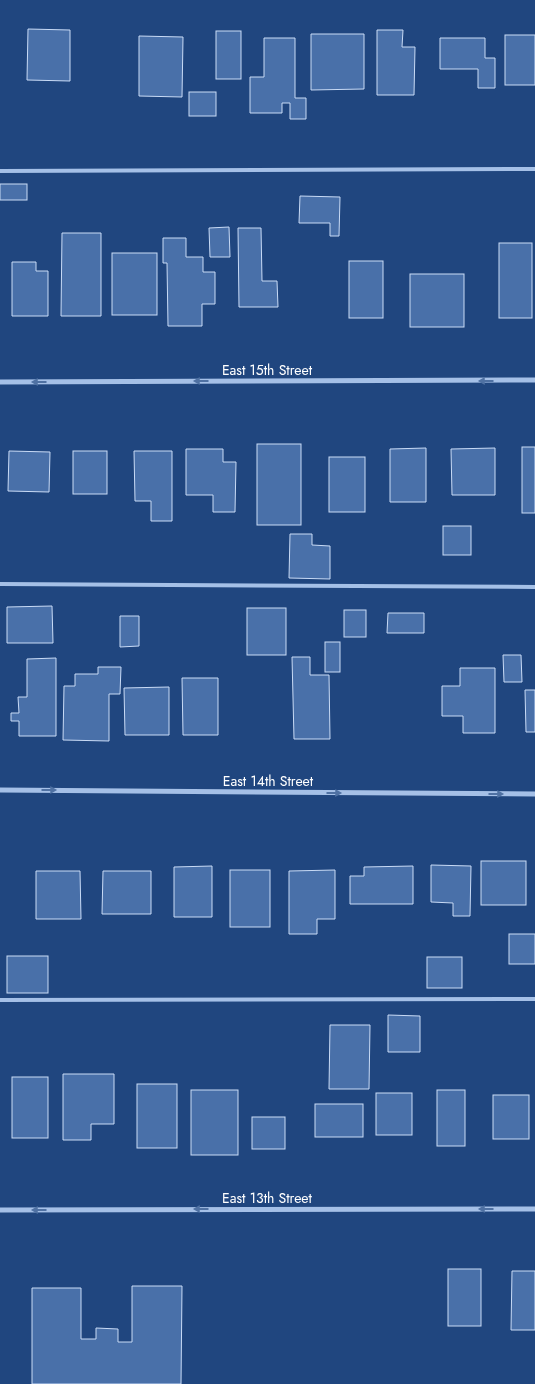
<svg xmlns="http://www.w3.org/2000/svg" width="535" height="1384" viewBox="0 0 535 1384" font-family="Jost,sans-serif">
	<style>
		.building { fill: #4970a9; stroke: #c9dbf6 }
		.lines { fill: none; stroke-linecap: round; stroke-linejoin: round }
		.lane { stroke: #a5c0e7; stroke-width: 4 }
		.street { stroke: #a5c0e7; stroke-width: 5 }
		.oneway { fill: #4f71a3 }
		.labels { text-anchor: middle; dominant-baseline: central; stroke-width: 5; stroke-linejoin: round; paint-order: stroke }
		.street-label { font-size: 14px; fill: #fff; stroke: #20467f }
	</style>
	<rect width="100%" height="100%" fill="#20467f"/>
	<g class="building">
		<path d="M 28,29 L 70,30 L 70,81 L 27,80 Z"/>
		<path d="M 377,30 L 403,30 L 402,47 L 415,47 L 414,95 L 377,95 Z"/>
		<rect x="216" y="31" width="25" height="48"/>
		<path d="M 311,34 L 364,34 L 364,89 L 311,90 Z"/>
		<rect x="505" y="35" width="30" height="50"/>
		<path d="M 139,36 L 183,37 L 182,97 L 139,96 Z"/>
		<path d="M 264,38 L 295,38 L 295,98 L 306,98 L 306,119 L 290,119 L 290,103 L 282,103 L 282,113 L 250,113 L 250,77 L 264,77 Z"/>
		<path d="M 440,38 L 485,38 L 485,58 L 495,58 L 495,88 L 478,88 L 478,69 L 440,69 Z"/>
		<rect x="189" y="92" width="27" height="24"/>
		<rect x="0" y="184" width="27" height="16"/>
		<path d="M 300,196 L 340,197 L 339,236 L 330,236 L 330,223 L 299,223 Z"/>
		<path d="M 229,227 L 230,257 L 210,257 L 209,228 Z"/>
		<path d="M 238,228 L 261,228 L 262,281 L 277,281 L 278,307 L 239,307 Z"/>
		<path d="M 62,233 L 101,233 L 101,316 L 61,316 Z"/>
		<path d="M 163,238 L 186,238 L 186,257 L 203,257 L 203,272 L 215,272 L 215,304 L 202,304 L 202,326 L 168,326 L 167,263 L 163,263 Z"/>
		<rect x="499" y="243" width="33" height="75"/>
		<rect x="112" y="253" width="45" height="62"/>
		<rect x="349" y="261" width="34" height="57"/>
		<path d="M 12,262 L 36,262 L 36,271 L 48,271 L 48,316 L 12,316 Z"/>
		<rect x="410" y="274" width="54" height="53"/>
		<rect x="257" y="444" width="44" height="81"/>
		<rect x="522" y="447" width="13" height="66"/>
		<path d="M 426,448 L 426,502 L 390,502 L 390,449 Z"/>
		<path d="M 495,448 L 495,495 L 452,495 L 451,449 Z"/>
		<path d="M 186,449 L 223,449 L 223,462 L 236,462 L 235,512 L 213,512 L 213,495 L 186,495 Z"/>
		<path d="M 9,451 L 50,452 L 49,492 L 8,491 Z"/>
		<rect x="73" y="451" width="34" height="43"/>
		<path d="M 134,451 L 172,451 L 172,521 L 151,521 L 151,501 L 135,501 Z"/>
		<rect x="329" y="457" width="36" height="55"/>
		<rect x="443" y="526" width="28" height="29"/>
		<path d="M 290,534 L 312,534 L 312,545 L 330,546 L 330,579 L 289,578 Z"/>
		<path d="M 52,606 L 53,643 L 7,643 L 7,607 Z"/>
		<rect x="247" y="608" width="39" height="47"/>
		<rect x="344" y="610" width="22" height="27"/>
		<path d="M 388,613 L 424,613 L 424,633 L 387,633 Z"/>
		<path d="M 120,616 L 139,616 L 139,646 L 120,647 Z"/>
		<rect x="325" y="642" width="15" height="30"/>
		<path d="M 503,655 L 521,655 L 522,682 L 504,682 Z"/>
		<path d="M 292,657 L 310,657 L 310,675 L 329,675 L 330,739 L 294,739 Z"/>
		<path d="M 56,658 L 56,736 L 19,736 L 19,721 L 11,721 L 11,713 L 19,713 L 18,697 L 27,697 L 27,659 Z"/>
		<path d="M 98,667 L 121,667 L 120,694 L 109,694 L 109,741 L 63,740 L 64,686 L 75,686 L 75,674 L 98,674 Z"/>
		<path d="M 460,668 L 495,668 L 495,733 L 463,733 L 463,716 L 442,716 L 442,686 L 460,686 Z"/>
		<path d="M 182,678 L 218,678 L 218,735 L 183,735 Z"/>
		<path d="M 169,687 L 169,735 L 125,735 L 124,688 Z"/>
		<path d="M 525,690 L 535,690 L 535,732 L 526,732 Z"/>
		<rect x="481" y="861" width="45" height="44"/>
		<path d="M 431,865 L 471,866 L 470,916 L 453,916 L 453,903 L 431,902 Z"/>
		<path d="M 212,866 L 212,917 L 174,917 L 174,867 Z"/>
		<path d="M 413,866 L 413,904 L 350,904 L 350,876 L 364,876 L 364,867 Z"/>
		<rect x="230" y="870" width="40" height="57"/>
		<path d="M 335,870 L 335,919 L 317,919 L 317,934 L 289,934 L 289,871 Z"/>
		<path d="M 36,871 L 80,871 L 81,919 L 36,919 Z"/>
		<path d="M 103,871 L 151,871 L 151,914 L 102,914 Z"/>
		<rect x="509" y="934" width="26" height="30"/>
		<rect x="7" y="956" width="41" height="37"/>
		<rect x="427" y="957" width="35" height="31"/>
		<path d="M 388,1015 L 420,1016 L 420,1052 L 388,1052 Z"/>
		<path d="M 330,1025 L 370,1025 L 369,1089 L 329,1089 Z"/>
		<path d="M 63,1074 L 114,1074 L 114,1124 L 91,1124 L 91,1140 L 63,1140 Z"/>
		<rect x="12" y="1077" width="36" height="61"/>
		<rect x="137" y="1084" width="40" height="64"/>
		<rect x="191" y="1090" width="47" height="65"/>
		<rect x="437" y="1090" width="28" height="56"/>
		<rect x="376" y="1093" width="36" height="42"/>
		<rect x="493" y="1095" width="36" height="44"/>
		<rect x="315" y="1104" width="48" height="33"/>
		<rect x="252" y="1117" width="33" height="32"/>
		<rect x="448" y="1269" width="33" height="57"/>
		<path d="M 512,1271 L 535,1271 L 535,1330 L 511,1330 Z"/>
		<path d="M 132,1286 L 182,1286 L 181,1384 L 32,1384 L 32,1288 L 81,1288 L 81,1339 L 96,1339 L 96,1328 L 118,1329 L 118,1342 L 132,1342 Z"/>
	</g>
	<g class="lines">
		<g class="lane">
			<path d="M 0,171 L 535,169"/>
			<path d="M 0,584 L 535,587"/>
			<path d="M 0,1000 L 535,999"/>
		</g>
		<g class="street">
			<path d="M 0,382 L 535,380"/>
			<path d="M 0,790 L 535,794"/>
			<path d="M 0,1210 L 535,1209"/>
		</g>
	</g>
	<defs><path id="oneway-solid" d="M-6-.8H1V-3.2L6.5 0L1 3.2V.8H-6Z" transform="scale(1.25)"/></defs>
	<g class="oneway">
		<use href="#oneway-solid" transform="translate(201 381) rotate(180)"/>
		<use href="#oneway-solid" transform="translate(486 381) rotate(180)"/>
		<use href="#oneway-solid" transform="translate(39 382) rotate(180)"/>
		<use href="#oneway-solid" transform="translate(49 790)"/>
		<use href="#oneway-solid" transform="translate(334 793)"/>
		<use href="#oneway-solid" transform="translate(496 794)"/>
		<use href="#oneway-solid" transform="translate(201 1209) rotate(180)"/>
		<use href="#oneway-solid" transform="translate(486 1209) rotate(-180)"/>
		<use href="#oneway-solid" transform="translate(39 1210) rotate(180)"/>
	</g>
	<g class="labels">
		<g class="street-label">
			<text x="267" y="370">East 15th Street</text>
			<text x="268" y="781">East 14th Street</text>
			<text x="267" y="1198">East 13th Street</text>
		</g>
	</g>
</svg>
